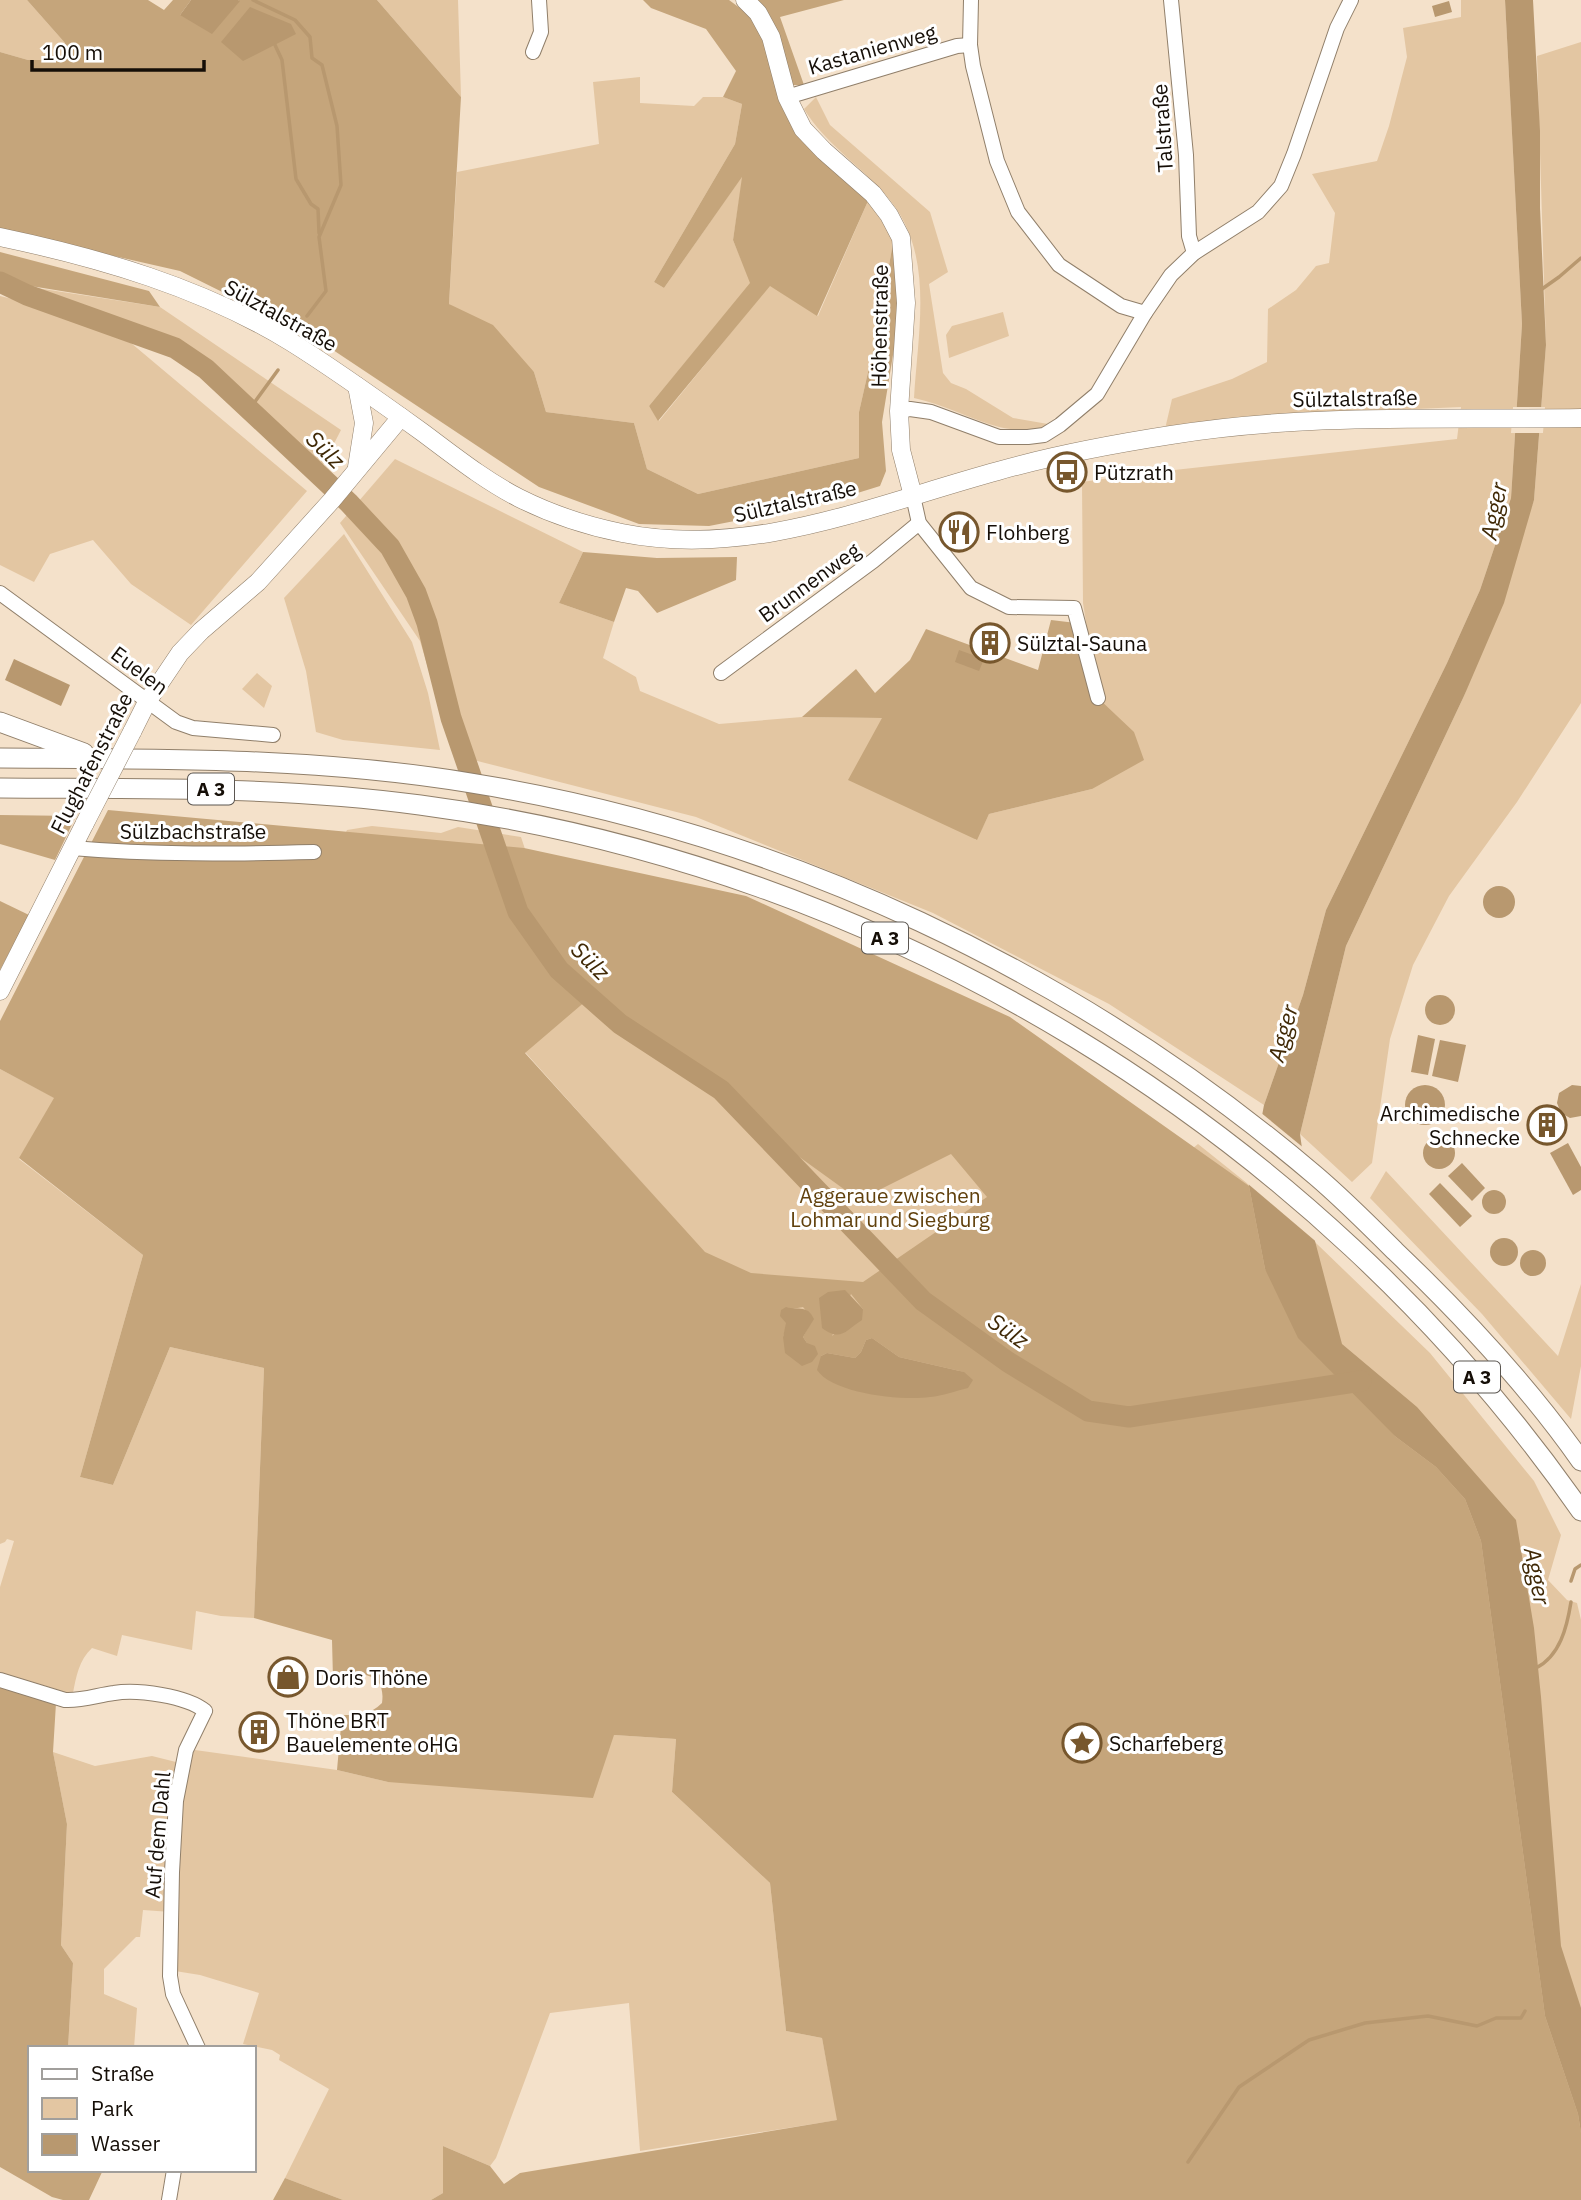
<svg xmlns="http://www.w3.org/2000/svg" width="1581" height="2200" viewBox="0 0 1581 2200" font-family="'IBM Plex Sans',sans-serif">
	<style>
		.green { fill: #e3c6a2 }
		.forest { fill: #c5a57b; fill-rule: evenodd }
		.water { fill: #b8986f }
		.pier { fill: #f4e1ca }
		.lines { fill: none; stroke-linecap: round; stroke-linejoin: round }
		.stream { stroke: #b8986f; stroke-width: 3.5 }
		.river { stroke: #b8986f; stroke-width: 21 }
		.minor-casing { stroke: #907f6a; stroke-width: 16 }
		.major-casing { stroke: #907f6a; stroke-width: 19 }
		.highway-casing { stroke: #907f6a; stroke-width: 21 }
		.minor { stroke: #fff; stroke-width: 14 }
		.major { stroke: #fff; stroke-width: 18 }
		.highway { stroke: #fff; stroke-width: 19 }
		.major-bridge-casing { stroke: #907f6a; stroke-width: 19; stroke-linecap: butt }
		.major-bridge { stroke: #fff; stroke-width: 18 }
		.labels { text-anchor: middle; dominant-baseline: central; stroke-width: 6; stroke-linejoin: round; paint-order: stroke }
		.shield { fill: #fff; stroke: #5b5651; stroke-width: 2 }
		.shield-label { font-size: 19px; font-weight: bold; fill: #150e07 }
		.street-label { font-size: 21px; fill: #150e07; stroke: #fff }
		.poi-label { font-size: 21px; fill: #150e07; stroke: #fff; text-anchor: start }
		.park-label { font-size: 21px; fill: #61410d; stroke: #fff }
		.water-label { font-size: 23px; font-style: italic; fill: #402906; stroke: #fff }
	</style>
	<rect width="100%" height="100%" fill="#f4e1ca"/>
	<g class="green">
		<path d="M 0,0 L 27,0 L 65,43 L 64,60 L 28,60 L 0,52 Z"/>
		<path d="M 377,0 L 458,0 L 461,97 Z"/>
		<path d="M 1461,0 L 1505,0 L 1522,324 L 1511,498 L 1480,590 L 1447,663 L 1326,910 L 1303,995 L 1264,1105 L 1109,1004 L 933,913 L 696,817 L 454,755 L 420,641 L 340,523 L 395,459 L 583,552 L 559,603 L 614,622 L 603,658 L 636,677 L 640,691 L 719,724 L 802,717 L 882,718 L 976,840 L 989,814 L 1092,789 L 1098,698 L 1083,603 L 1082,482 L 1138,474 L 1457,439 L 1461,407 L 1258,416 L 1165,429 L 1172,399 L 1232,379 L 1267,362 L 1268,309 L 1296,290 L 1316,266 L 1329,263 L 1335,213 L 1312,174 L 1377,161 L 1389,126 L 1407,57 L 1403,28 L 1461,17 Z"/>
		<path d="M 1581,42 L 1581,703 L 1517,802 L 1449,896 L 1413,965 L 1390,1039 L 1372,1163 L 1352,1182 L 1300,1134 L 1346,946 L 1464,696 L 1534,500 L 1546,345 L 1537,56 Z"/>
		<path d="M 640,77 L 640,103 L 694,106 L 703,97 L 723,97 L 742,104 L 735,144 L 654,282 L 664,288 L 743,175 L 733,240 L 751,283 L 649,406 L 659,421 L 770,285 L 818,316 L 868,201 L 883,218 L 894,237 L 878,328 L 859,412 L 859,458 L 698,494 L 647,469 L 634,423 L 546,412 L 534,372 L 449,304 L 457,172 L 599,144 L 593,82 Z"/>
		<path d="M 816,97 L 830,125 L 930,212 L 948,272 L 929,284 L 943,373 L 951,383 L 966,389 L 1013,418 L 1048,424 L 1038,432 C 1026,430 1012,430 999,427 C 970,419 943,404 914,398 C 918,328 936,251 885,194 C 858,164 825,143 804,109 Z"/>
		<path d="M 30,287 L 160,307 L 341,430 L 322,467 L 151,329 Z"/>
		<path d="M 0,296 L 29,303 L 131,343 L 307,491 L 191,625 L 131,584 L 93,540 L 50,554 L 34,582 L 0,565 Z"/>
		<path d="M 1003,312 L 1009,336 L 949,358 L 946,335 L 952,326 Z"/>
		<path d="M 344,534 L 412,642 L 428,693 L 440,750 L 343,740 L 316,732 L 306,671 L 284,598 Z"/>
		<path d="M 257,673 L 272,686 L 264,708 L 242,689 Z"/>
		<path d="M 372,826 L 441,833 L 458,827 L 521,837 L 528,858 L 1192,1149 L 1198,1144 L 1289,1217 L 1430,1353 L 1534,1481 L 1561,1535 L 1548,1580 L 1567,1600 L 1577,1603 L 1581,1620 L 1581,2200 L 798,1385 L 677,1222 L 340,845 L 347,830 Z"/>
		<path d="M 0,1069 L 55,1098 L 19,1159 L 143,1255 L 80,1477 L 113,1485 L 170,1347 L 264,1368 L 254,1618 L 221,1616 L 196,1611 L 192,1650 L 122,1635 L 117,1656 L 92,1648 C 79,1660 76,1677 73,1693 L 59,1692 L 0,1675 L 0,1587 L 14,1541 L 7,1539 L 5,1542 L 0,1544 Z"/>
		<path d="M 1386,1171 L 1558,1356 L 1581,1284 L 1581,1366 L 1571,1419 L 1482,1314 L 1370,1198 Z"/>
		<path d="M 614,1735 L 676,1739 L 672,1792 L 770,1883 L 786,2031 L 822,2038 L 838,2120 L 640,2151 L 629,2003 L 550,2013 L 496,2158 L 490,2166 L 443,2146 L 443,2193 L 431,2200 L 343,2200 L 285,2178 L 329,2089 L 279,2060 L 280,2055 L 272,2050 L 243,2044 L 259,1993 L 200,1975 L 175,1971 L 171,1912 L 143,1910 L 140,1937 L 136,1937 L 104,1969 L 104,1994 L 137,2008 L 134,2048 L 68,2048 L 73,1963 L 61,1945 L 67,1824 L 53,1752 L 95,1766 L 152,1756 L 176,1762 L 195,1750 L 337,1770 L 388,1782 Z"/>
	</g>
	<g class="forest">
		<path d="M 27,0 L 148,0 L 164,10 L 173,0 L 191,0 L 180,15 L 239,1 L 238,0 L 377,0 L 461,97 L 449,304 L 493,325 L 534,372 L 546,412 L 634,423 L 647,469 L 698,494 L 859,458 L 859,412 L 878,328 L 894,237 L 902,300 L 882,422 L 886,471 L 880,486 L 822,504 L 709,526 L 639,524 L 539,487 L 315,338 L 180,271 L 0,230 L 0,52 L 28,60 L 64,60 L 65,43 Z"/>
		<path d="M 643,0 L 729,0 L 752,17 L 767,41 L 784,102 L 868,201 L 817,316 L 770,286 L 658,421 L 649,406 L 750,283 L 733,240 L 742,177 L 664,288 L 654,282 L 735,144 L 742,104 L 723,97 L 736,71 L 706,29 L 651,8 Z"/>
		<path d="M 752,0 L 844,0 L 780,17 L 804,85 L 793,85 L 775,35 Z"/>
		<path d="M 0,252 L 149,291 L 160,307 L 0,281 Z"/>
		<path d="M 583,552 L 657,558 L 737,557 L 736,580 L 657,613 L 638,591 L 626,588 L 614,622 L 559,603 Z"/>
		<path d="M 1051,620 L 1076,623 L 1098,698 L 1134,732 L 1144,760 L 1092,789 L 989,814 L 977,840 L 848,780 L 882,718 L 802,717 L 856,669 L 875,693 L 910,660 L 926,629 L 1038,670 Z"/>
		<path d="M 108,810 L 524,848 L 746,896 L 1010,1017 L 1249,1186 L 1265,1269 L 1396,1437 L 1436,1467 L 1465,1499 L 1481,1541 L 1545,2016 L 1578,2114 L 1581,2133 L 1581,2200 L 431,2200 L 443,2193 L 443,2146 L 490,2166 L 504,2184 L 520,2173 L 837,2120 L 822,2038 L 786,2031 L 770,1883 L 672,1792 L 676,1739 L 614,1735 L 593,1798 L 388,1782 L 337,1770 L 342,1715 C 358,1715 370,1715 382,1703 C 386,1674 365,1674 343,1672 L 333,1679 L 332,1640 L 254,1618 L 264,1368 L 170,1347 L 113,1485 L 80,1477 L 143,1255 L 19,1158 L 54,1098 L 0,1069 L 0,1021 ZM 587,1000 L 701,1086 L 859,1200 L 951,1154 L 987,1197 L 863,1282 L 751,1273 L 705,1252 L 525,1053 ZM 851,1294 L 863,1309 L 832,1336 ZM 803,1307 L 813,1319 L 803,1337 L 807,1343 L 783,1337 L 792,1309 ZM 872,1338 L 899,1357 L 964,1372 L 821,1356 L 827,1353 L 855,1358 L 861,1352 L 866,1340 Z"/>
		<path d="M 0,815 L 76,816 L 55,860 L 0,844 Z"/>
		<path d="M 0,901 L 29,915 L 0,970 Z"/>
		<path d="M 0,1686 L 56,1703 L 53,1752 L 67,1824 L 61,1945 L 73,1963 L 68,2048 L 30,2048 L 30,2170 L 103,2170 L 89,2200 L 63,2200 L 52,2197 L 0,2167 Z"/>
		<path d="M 285,2178 L 343,2200 L 273,2200 Z"/>
	</g>
	<g class="water">
		<path d="M 191,0 L 238,0 L 240,1 L 212,34 L 180,15 Z"/>
		<path d="M 1505,0 L 1533,0 L 1540,131 L 1540,208 L 1546,345 L 1534,500 L 1504,603 L 1464,696 L 1346,946 L 1300,1134 L 1315,1241 L 1342,1344 L 1417,1407 L 1516,1520 L 1534,1628 L 1541,1697 L 1561,1946 L 1581,2008 L 1581,2133 L 1578,2114 L 1545,2016 L 1481,1541 L 1465,1499 L 1436,1467 L 1396,1437 L 1298,1338 L 1265,1269 L 1249,1186 L 1264,1105 L 1303,995 L 1326,910 L 1447,663 L 1480,590 L 1511,498 L 1522,324 Z"/>
		<path d="M 1449,1 L 1452,12 L 1435,17 L 1432,6 Z"/>
		<path d="M 250,7 L 291,24 L 296,34 L 243,61 L 221,42 Z"/>
		<path d="M 959,650 L 984,659 L 979,671 L 955,662 Z"/>
		<path d="M 14,659 L 70,685 L 61,706 L 5,680 Z"/>
		<circle cx="1499" cy="902" r="16"/>
		<circle cx="1440" cy="1010" r="15"/>
		<path d="M 1418,1035 L 1435,1039 L 1428,1075 L 1411,1072 Z"/>
		<path d="M 1440,1040 L 1466,1045 L 1458,1082 L 1432,1076 Z"/>
		<circle cx="1425" cy="1105" r="20"/>
		<path d="M 1572,1085 L 1581,1086 L 1581,1116 L 1570,1118 L 1561,1113 L 1557,1103 L 1559,1093 Z"/>
		<circle cx="1439" cy="1153" r="16"/>
		<path d="M 1568,1143 L 1581,1167 L 1581,1190 L 1573,1195 L 1550,1153 Z"/>
		<path d="M 1462,1163 L 1485,1188 L 1472,1201 L 1448,1176 Z"/>
		<path d="M 1440,1183 L 1472,1216 L 1460,1227 L 1429,1194 Z"/>
		<circle cx="1494" cy="1202" r="12"/>
		<circle cx="1504" cy="1252" r="14"/>
		<circle cx="1533" cy="1263" r="13"/>
		<path d="M 845,1290 L 863,1309 L 862,1320 C 845,1331 841,1342 822,1328 L 819,1298 L 828,1292 Z"/>
		<path d="M 786,1307 C 799,1311 807,1304 814,1319 L 803,1337 L 807,1343 L 815,1346 L 818,1354 L 812,1362 L 802,1366 L 785,1353 L 783,1337 L 786,1323 L 780,1316 L 781,1310 Z"/>
		<path d="M 872,1338 L 899,1357 L 964,1372 L 973,1380 L 968,1388 C 955,1391 943,1396 930,1397 C 903,1401 833,1394 817,1370 L 821,1356 L 827,1353 L 855,1358 L 861,1352 L 866,1340 Z"/>
	</g>
	<g class="pier">
		<path d="M 1513,407 L 1545,407 L 1543,433 L 1511,433 Z"/>
		<path d="M 1260,1112 L 1305,1149 L 1320,1245 L 1247,1183 Z"/>
	</g>
	<g class="lines">
		<g class="stream">
			<path d="M 253,0 L 295,20 L 310,37 L 312,58 L 322,65 L 337,126 L 341,185 L 319,237 L 326,291 L 307,316"/>
			<path d="M 275,45 L 282,60 L 296,179 L 311,204 L 318,209 L 319,233"/>
			<path d="M 1542,289 L 1559,277 L 1581,258"/>
			<path d="M 249,410 L 278,370"/>
			<path d="M 1571,1581 L 1575,1569 L 1581,1565"/>
			<path d="M 1536,1668 C 1560,1656 1567,1627 1571,1602"/>
			<path d="M 1188,2162 L 1239,2087 L 1309,2040 L 1365,2023 L 1428,2016 L 1477,2026 L 1496,2018 L 1521,2018 L 1525,2011"/>
		</g>
		<path class="river" d="M 0,282 L 27,295 L 175,348 L 206,369 L 349,503 L 390,547 L 416,593 L 427,623 L 451,718 L 518,912 L 559,970 L 620,1024 L 721,1090 L 923,1301 L 1008,1362 L 1088,1411 L 1129,1417 L 1361,1381"/>
		<g class="minor-casing">
			<g id="minor">
				<path d="M 971,0 L 970,45 L 973,66 L 997,161 L 1018,212 L 1059,265 L 1121,306 L 1145,313"/>
				<path d="M 1171,0 L 1186,155 L 1189,236 L 1194,253"/>
				<path d="M 533,52 L 541,32 L 539,0"/>
				<path d="M 787,97 L 957,46 L 970,45"/>
				<path d="M 899,411 L 910,409 L 931,412 L 999,437 L 1028,437 L 1044,435 L 1060,425 L 1097,394 L 1145,313 L 1171,275 L 1194,253 L 1258,212 L 1281,186 L 1294,154 L 1337,28 L 1351,0"/>
				<path d="M 913,496 L 919,523 L 971,588 L 1009,607 L 1074,608 L 1098,698"/>
				<path d="M 0,593 L 176,722 L 193,728 L 273,735"/>
				<path d="M 721,673 L 873,561 L 919,523"/>
				<path d="M 72,848 C 153,855 233,854 314,852"/>
				<path d="M 0,1680 L 65,1700 C 82,1701 98,1695 114,1693 C 137,1689 187,1696 205,1711 L 186,1750 L 176,1801 L 172,1872 L 170,1976 L 173,1994 L 198,2048"/>
				<path d="M 169,2200 L 174,2170"/>
			</g>
		</g>
		<g class="major-casing">
			<g id="major">
				<path d="M 745,0 L 758,13 L 771,37 L 787,97 L 803,129 L 824,151 L 873,194 L 889,215 L 901,238 L 906,303 L 899,411 L 901,450 L 913,496"/>
				<path d="M 0,237 C 100,258 203,288 291,342 C 336,370 379,401 422,432 C 453,455 484,480 519,498 C 551,514 587,526 622,533 C 751,559 876,504 998,471 C 1054,455 1113,444 1171,435 C 1306,413 1444,420 1581,418"/>
				<path d="M 357,386 L 364,423 L 357,467"/>
				<path d="M 132,732 L 147,702 L 180,653 L 201,631 L 258,582 L 332,500 L 401,417"/>
				<path d="M 0,991 L 85,823"/>
			</g>
		</g>
		<g class="highway-casing">
			<g id="highway">
				<path d="M 0,722 L 84,753"/>
				<path d="M 0,758 C 157,759 315,757 471,783 C 782,833 1076,972 1316,1176 C 1343,1199 1369,1225 1395,1251 C 1462,1315 1527,1384 1581,1461"/>
				<path d="M 0,788 C 140,789 281,786 420,805 C 883,866 1314,1128 1581,1511"/>
			</g>
		</g>
		<use href="#minor" class="minor"/>
		<use href="#major" class="major"/>
		<use href="#highway" class="highway"/>
		<g class="major-bridge-casing">
			<path id="major-bridge" d="M 85,823 L 132,732"/>
		</g>
		<use href="#major-bridge" class="major-bridge"/>
	</g>
	<defs>
		<g id="bus-ring" transform="scale(2.0125)"><circle r="9.5" fill="#fff" stroke="#77572d" stroke-width="1.5"/><path d="M-5-6H5V4H4V6H2V4H-2V6H-4V4H-5ZM-3.5-4V0h7V-4ZM-3.5 1.2v1.5H-2V1.2ZM2 1.2v1.5H3.5V1.2Z" fill="#77572d"/></g>
		<g id="restaurant-ring" transform="scale(2.0125)"><circle r="9.5" fill="#fff" stroke="#77572d" stroke-width="1.5"/><path d="M-5-6h1v4h1v-4h1v4h1v-4h1v5L-1.5 .5V6h-2V.5L-5-1ZM5-6V6H3V1.5H1.5Q1.5-4 5-6Z" fill="#77572d"/></g>
		<g id="building-ring" transform="scale(2.0125)"><circle r="9.5" fill="#fff" stroke="#77572d" stroke-width="1.5"/><path d="M-4-6H4V6H1V3H-1V6H-4ZM-2.5-4.3h1.7v1.8h-1.7ZM.8-4.3h1.7v1.8H.8ZM-2.5-1h1.7V.8h-1.7ZM.8-1h1.7V.8H.8Z" fill="#77572d"/></g>
		<g id="shop-ring" transform="scale(2.0125)"><circle r="9.5" fill="#fff" stroke="#77572d" stroke-width="1.5"/><path d="M-5-2.5h2.3a2.7 3.5 0 0 1 5.4 0H5L5.5 6h-11ZM-1.5-2.5h3a1.5 2.3 0 0 0-3 0Z" fill="#77572d"/></g>
		<g id="sight-ring" transform="scale(2.0125)"><circle r="9.5" fill="#fff" stroke="#77572d" stroke-width="1.5"/><path d="M0-6L1.8-2.2L6-1.7L2.9 1.2L3.7 5.4L0 3.3L-3.7 5.4L-2.9 1.2L-6-1.7L-1.8-2.2Z" fill="#77572d"/></g>
	</defs>
	<g fill-rule="evenodd">
		<use href="#bus-ring" x="1067" y="472"/>
		<use href="#restaurant-ring" x="959" y="532"/>
		<use href="#building-ring" x="990" y="643"/>
		<use href="#building-ring" x="1547" y="1125"/>
		<use href="#shop-ring" x="288" y="1677"/>
		<use href="#building-ring" x="259" y="1732"/>
		<use href="#sight-ring" x="1082" y="1743"/>
	</g>
	<g class="labels">
		<g class="shield">
			<rect x="188" y="773.5" width="46" height="31" rx="5"/>
			<rect x="862" y="922.5" width="46" height="31" rx="5"/>
			<rect x="1454" y="1361.5" width="46" height="31" rx="5"/>
		</g>
		<g class="shield-label">
			<text x="211" y="789">A 3</text>
			<text x="885" y="938">A 3</text>
			<text x="1477" y="1377">A 3</text>
		</g>
		<g class="street-label">
			<text transform="translate(872 49) rotate(-16)">Kastanienweg</text>
			<text transform="translate(1162 128) rotate(-94)">Talstraße</text>
			<text transform="translate(281 315) rotate(29)">Sülztalstraße</text>
			<text transform="translate(879 326) rotate(-89)">Höhenstraße</text>
			<text transform="translate(1355 398) rotate(-1)">Sülztalstraße</text>
			<text transform="translate(795 501) rotate(-13)">Sülztalstraße</text>
			<text transform="translate(809 582) rotate(-36)">Brunnenweg</text>
			<text transform="translate(140 670) rotate(37)">Euelen</text>
			<text transform="translate(91 763) rotate(-63)">Flughafenstraße</text>
			<text x="193" y="831">Sülzbachstraße</text>
			<text transform="translate(157 1835) rotate(-85)">Auf dem Dahl</text>
		</g>
		<g class="poi-label">
			<text x="1094" y="472">Pützrath</text>
			<text x="986" y="532">Flohberg</text>
			<text x="1017" y="643">Sülztal-Sauna</text>
			<text x="1520" y="1113" text-anchor="end">Archimedische<tspan x="1520" dy="24">Schnecke</tspan></text>
			<text x="315" y="1677">Doris Thöne</text>
			<text x="286" y="1720">Thöne BRT<tspan x="286" dy="24">Bauelemente oHG</tspan></text>
			<text x="1109" y="1743">Scharfeberg</text>
		</g>
		<g class="park-label">
			<text x="890" y="1195">Aggeraue zwischen<tspan x="890" dy="24">Lohmar und Siegburg</tspan></text>
		</g>
		<g class="water-label">
			<text transform="translate(326 449) rotate(44)">Sülz</text>
			<text transform="translate(1493 511) rotate(-79)">Agger</text>
			<text transform="translate(591 960) rotate(45)">Sülz</text>
			<text transform="translate(1282 1033) rotate(-75)">Agger</text>
			<text transform="translate(1009 1330) rotate(35)">Sülz</text>
			<text transform="translate(1538 1576) rotate(79)">Agger</text>
		</g>
	</g>
	<rect x="28" y="2046" width="228" height="126" fill="#ffffff" stroke="#a19f9c" stroke-width="2"/>
	<rect x="42" y="2069" width="35" height="10" fill="#ffffff" stroke="#a19f9c" stroke-width="2"/>
	<text x="91" y="2081" font-size="21" fill="#150e07">Straße</text>
	<rect x="42" y="2098" width="35" height="21" fill="#e3c6a2" stroke="#a19f9c" stroke-width="2"/>
	<text x="91" y="2116" font-size="21" fill="#150e07">Park</text>
	<rect x="42" y="2134" width="35" height="21" fill="#b8986f" stroke="#a19f9c" stroke-width="2"/>
	<text x="91" y="2151" font-size="21" fill="#150e07">Wasser</text>
	<path d="M32 60v10h172v-10" fill="none" stroke="#150e07" stroke-width="3.5"/>
	<text x="42" y="60" font-size="21" fill="#150e07" stroke="#ffffff" stroke-width="5" paint-order="stroke">100 m</text>
</svg>
